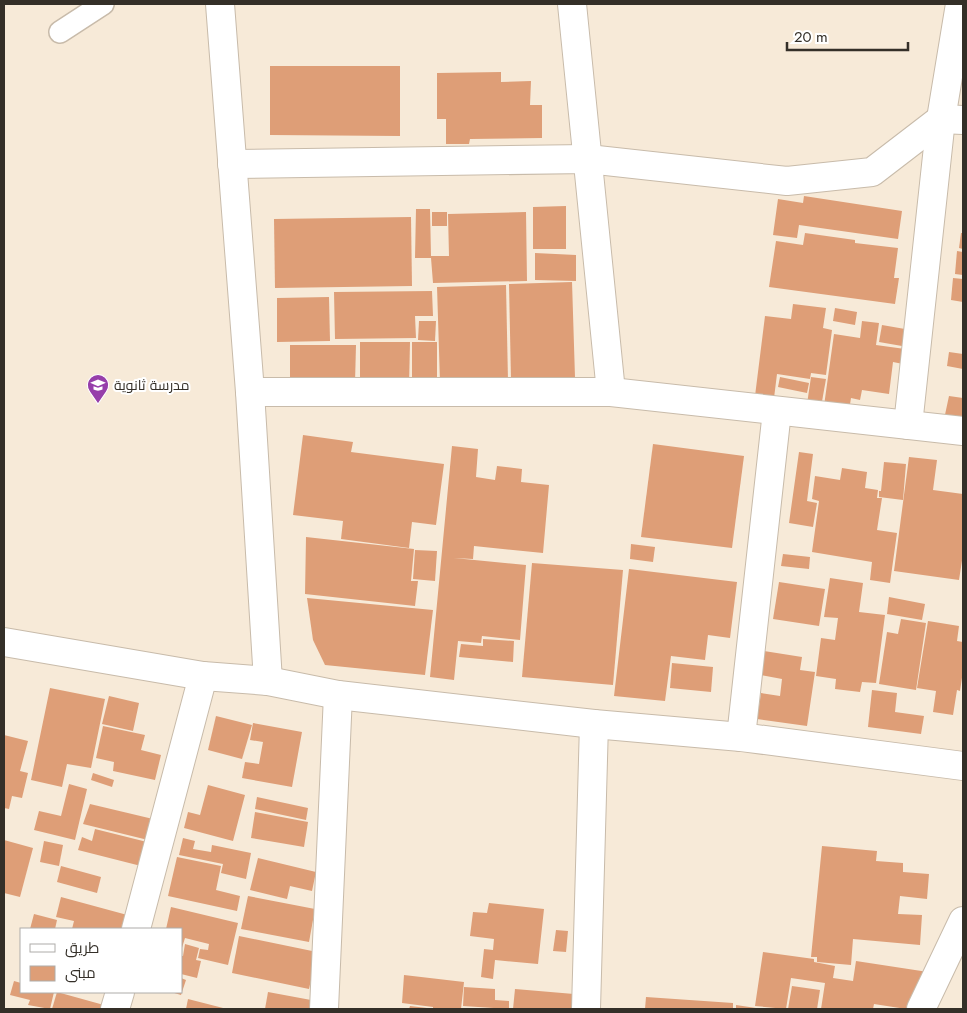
<svg xmlns="http://www.w3.org/2000/svg" width="967" height="1013" viewBox="0 0 967 1013" font-family="Jost,Cairo,sans-serif">
	<style>
		.building { fill: #de9e77 }
		.lines { fill: none; stroke-linecap: round; stroke-linejoin: round }
		.service-casing { stroke: #c8bbaa; stroke-width: 24 }
		.minor-casing { stroke: #c8bbaa; stroke-width: 30 }
		.service { stroke: #fff; stroke-width: 21 }
		.minor { stroke: #fff; stroke-width: 28 }
		.labels { text-anchor: middle; dominant-baseline: central; stroke-width: 4; stroke-linejoin: round; paint-order: stroke }
		.poi-label { font-size: 14px; fill: #342f28; stroke: #fff; text-anchor: start }
	</style>
	<rect width="100%" height="100%" fill="#f7ead8"/>
	<g class="building">
		<path d="M 270,66 L 400,66 L 400,136 L 270,135 Z"/>
		<path d="M 501,72 L 501,82 L 531,81 L 530,105 L 542,105 L 542,138 L 470,139 L 469,144 L 446,144 L 446,119 L 437,119 L 437,73 Z"/>
		<path d="M 804,196 L 902,211 L 898,239 L 799,225 L 797,238 L 773,235 L 778,199 L 803,203 Z"/>
		<path d="M 566,206 L 566,249 L 533,249 L 533,207 Z"/>
		<path d="M 416,209 L 430,209 L 431,256 L 449,256 L 448,214 L 526,212 L 527,281 L 433,283 L 431,258 L 415,258 Z"/>
		<rect x="432" y="212" width="15" height="14"/>
		<path d="M 411,217 L 412,286 L 275,288 L 274,219 Z"/>
		<path d="M 805,233 L 855,240 L 855,243 L 898,248 L 894,278 L 899,278 L 895,304 L 769,287 L 776,241 L 803,245 Z"/>
		<path d="M 961,233 L 963,233 L 963,249 L 959,248 Z"/>
		<path d="M 957,251 L 963,252 L 963,275 L 955,274 Z"/>
		<path d="M 535,253 L 576,255 L 576,281 L 535,280 Z"/>
		<path d="M 953,278 L 963,279 L 963,302 L 951,300 Z"/>
		<path d="M 572,282 L 575,378 L 511,380 L 509,284 Z"/>
		<path d="M 506,285 L 508,381 L 440,382 L 437,287 Z"/>
		<path d="M 432,291 L 433,316 L 415,316 L 416,338 L 335,339 L 334,292 Z"/>
		<path d="M 329,297 L 330,341 L 277,342 L 277,298 Z"/>
		<path d="M 793,304 L 826,308 L 823,328 L 832,330 L 826,375 L 811,373 L 810,379 L 777,374 L 774,398 L 755,396 L 765,316 L 791,319 Z"/>
		<path d="M 835,308 L 857,312 L 855,325 L 833,321 Z"/>
		<path d="M 419,321 L 436,321 L 435,341 L 418,340 Z"/>
		<path d="M 862,321 L 879,323 L 876,345 L 905,349 L 903,364 L 893,362 L 889,394 L 862,390 L 860,400 L 851,398 L 848,417 L 823,413 L 834,334 L 860,338 Z"/>
		<path d="M 882,325 L 905,329 L 902,346 L 879,342 Z"/>
		<path d="M 360,342 L 410,342 L 409,387 L 360,387 Z"/>
		<rect x="412" y="342" width="25" height="46"/>
		<path d="M 290,345 L 356,345 L 355,383 L 290,382 Z"/>
		<path d="M 949,352 L 963,354 L 963,369 L 947,366 Z"/>
		<path d="M 780,377 L 809,383 L 807,393 L 778,387 Z"/>
		<path d="M 811,377 L 826,379 L 821,407 L 807,404 Z"/>
		<path d="M 949,396 L 963,398 L 962,406 L 963,406 L 963,429 L 943,424 Z"/>
		<path d="M 303,435 L 353,442 L 351,452 L 444,464 L 436,525 L 412,522 L 409,548 L 341,539 L 343,521 L 293,515 Z"/>
		<path d="M 653,444 L 744,456 L 732,548 L 641,537 Z"/>
		<path d="M 452,446 L 478,449 L 476,477 L 495,480 L 497,466 L 522,469 L 521,482 L 549,485 L 543,553 L 474,546 L 473,559 L 454,558 L 526,565 L 520,640 L 482,636 L 481,643 L 458,641 L 454,680 L 430,677 Z"/>
		<path d="M 799,452 L 813,454 L 807,501 L 817,503 L 813,527 L 789,523 Z"/>
		<path d="M 909,457 L 937,460 L 933,490 L 963,494 L 963,554 L 959,580 L 894,571 Z"/>
		<path d="M 884,462 L 906,464 L 903,500 L 879,497 L 879,491 L 881,491 Z"/>
		<path d="M 842,468 L 867,472 L 865,488 L 878,490 L 877,498 L 882,498 L 877,530 L 897,533 L 890,583 L 870,580 L 872,562 L 812,552 L 819,501 L 812,499 L 815,476 L 840,480 Z"/>
		<path d="M 306,537 L 414,549 L 411,581 L 418,581 L 415,606 L 305,594 Z"/>
		<path d="M 631,544 L 655,547 L 653,562 L 630,559 Z"/>
		<path d="M 415,550 L 437,551 L 435,581 L 413,579 Z"/>
		<path d="M 783,554 L 810,557 L 809,569 L 781,566 Z"/>
		<path d="M 532,563 L 623,570 L 613,685 L 522,677 Z"/>
		<path d="M 629,569 L 737,582 L 730,638 L 708,635 L 705,660 L 671,656 L 665,701 L 614,696 Z"/>
		<path d="M 830,578 L 863,583 L 859,612 L 885,615 L 876,683 L 862,682 L 860,692 L 835,689 L 836,679 L 816,676 L 821,638 L 835,640 L 838,618 L 824,617 Z"/>
		<path d="M 779,582 L 825,589 L 819,626 L 773,619 Z"/>
		<path d="M 889,597 L 925,604 L 922,620 L 887,614 Z"/>
		<path d="M 307,598 L 433,610 L 425,675 L 325,665 L 313,640 Z"/>
		<path d="M 901,619 L 926,623 L 916,690 L 879,684 L 887,632 L 898,634 Z"/>
		<path d="M 928,621 L 959,626 L 957,641 L 963,642 L 963,671 L 960,691 L 957,690 L 953,715 L 933,712 L 936,691 L 917,688 Z"/>
		<path d="M 483,639 L 514,641 L 513,662 L 459,657 L 461,644 L 483,646 Z"/>
		<path d="M 764,651 L 802,657 L 800,670 L 815,672 L 807,726 L 757,719 L 761,693 L 780,696 L 782,679 L 761,675 Z"/>
		<path d="M 672,663 L 713,667 L 711,692 L 670,688 Z"/>
		<path d="M 50,688 L 105,699 L 91,768 L 67,764 L 62,787 L 31,780 Z"/>
		<path d="M 872,690 L 897,693 L 895,712 L 924,716 L 921,734 L 868,727 Z"/>
		<path d="M 109,696 L 139,703 L 133,731 L 102,724 Z"/>
		<path d="M 216,716 L 252,725 L 242,759 L 208,750 Z"/>
		<path d="M 253,723 L 302,732 L 292,787 L 242,778 L 245,762 L 259,764 L 263,742 L 250,740 Z"/>
		<path d="M 103,726 L 145,735 L 141,750 L 161,755 L 155,780 L 113,771 L 114,762 L 96,758 Z"/>
		<path d="M 4,735 L 28,741 L 20,771 L 28,773 L 22,798 L 12,796 L 9,809 L 4,808 Z"/>
		<path d="M 93,773 L 114,780 L 112,787 L 91,780 Z"/>
		<path d="M 69,784 L 87,789 L 75,840 L 34,830 L 39,811 L 61,816 Z"/>
		<path d="M 208,785 L 245,795 L 233,841 L 184,828 L 188,812 L 200,815 Z"/>
		<path d="M 257,797 L 308,808 L 306,820 L 255,809 Z"/>
		<path d="M 90,804 L 153,819 L 148,840 L 83,824 Z"/>
		<path d="M 255,812 L 308,822 L 304,847 L 251,838 Z"/>
		<path d="M 95,829 L 147,842 L 141,866 L 78,850 L 82,837 L 92,841 Z"/>
		<path d="M 183,838 L 195,841 L 193,849 L 211,852 L 212,845 L 251,853 L 246,879 L 221,873 L 223,864 L 179,855 Z"/>
		<path d="M 4,840 L 33,848 L 20,897 L 4,893 Z"/>
		<path d="M 44,841 L 63,845 L 59,866 L 40,862 Z"/>
		<path d="M 822,846 L 877,851 L 876,861 L 903,863 L 903,872 L 929,874 L 927,899 L 900,896 L 898,914 L 922,915 L 920,945 L 853,939 L 851,965 L 817,962 L 817,957 L 811,957 Z"/>
		<path d="M 177,857 L 221,866 L 216,890 L 240,896 L 237,911 L 168,896 Z"/>
		<path d="M 258,858 L 316,872 L 312,891 L 290,886 L 287,899 L 250,890 Z"/>
		<path d="M 61,866 L 101,877 L 97,893 L 57,882 Z"/>
		<path d="M 248,896 L 315,909 L 309,942 L 241,929 Z"/>
		<path d="M 61,897 L 131,916 L 128,929 L 72,929 L 74,921 L 56,917 Z"/>
		<path d="M 489,903 L 544,909 L 538,964 L 495,960 L 493,979 L 481,977 L 484,949 L 493,950 L 494,939 L 470,936 L 473,912 L 487,913 Z"/>
		<path d="M 171,907 L 238,923 L 228,965 L 198,958 L 200,949 L 208,950 L 209,944 L 185,938 L 181,951 L 181,929 L 166,929 Z"/>
		<path d="M 34,914 L 57,920 L 55,929 L 30,929 Z"/>
		<path d="M 556,930 L 568,931 L 566,952 L 553,951 Z"/>
		<path d="M 239,936 L 317,952 L 309,989 L 232,973 Z"/>
		<path d="M 185,944 L 199,948 L 196,960 L 201,961 L 197,978 L 181,974 L 181,956 L 183,956 Z"/>
		<path d="M 763,952 L 814,959 L 814,962 L 835,966 L 833,978 L 853,981 L 856,961 L 928,972 L 922,1009 L 906,1009 L 874,1004 L 873,1009 L 821,1009 L 825,983 L 791,978 L 786,1009 L 755,1006 Z"/>
		<path d="M 404,975 L 464,982 L 461,1009 L 433,1009 L 433,1007 L 402,1003 Z"/>
		<path d="M 181,978 L 186,980 L 181,995 L 171,992 L 181,992 Z"/>
		<path d="M 14,981 L 21,983 L 21,992 L 54,992 L 50,1009 L 28,1005 L 30,1000 L 10,995 Z"/>
		<path d="M 792,986 L 820,990 L 817,1009 L 788,1009 Z"/>
		<path d="M 464,987 L 495,989 L 495,1000 L 509,1001 L 509,1009 L 463,1006 Z"/>
		<path d="M 515,989 L 574,994 L 573,1009 L 513,1009 Z"/>
		<path d="M 57,992 L 111,1007 L 111,1009 L 52,1009 Z"/>
		<path d="M 268,992 L 311,1000 L 310,1009 L 265,1009 Z"/>
		<path d="M 646,997 L 733,1003 L 733,1009 L 645,1009 Z"/>
		<path d="M 188,999 L 227,1009 L 186,1009 Z"/>
		<path d="M 736,1005 L 756,1008 L 756,1009 L 736,1009 Z"/>
		<path d="M 410,1006 L 427,1008 L 427,1009 L 409,1009 Z"/>
	</g>
	<g class="lines">
		<g class="service-casing">
			<path id="service" d="M 60,32 L 103,4"/>
		</g>
		<g class="minor-casing">
			<g id="minor">
				<path d="M 220,4 L 250,392 L 268,681"/>
				<path d="M 572,4 L 611,392"/>
				<path d="M 232,164 L 588,159 L 787,181 L 872,172 L 941,119 L 963,120"/>
				<path d="M 250,392 L 611,392 L 963,431"/>
				<path d="M 908,425 L 941,119 L 960,4"/>
				<path d="M 4,642 L 203,676 L 268,681 L 338,695 L 594,724 L 741,737 L 963,766"/>
				<path d="M 741,737 L 777,411"/>
				<path d="M 136,929 L 203,676"/>
				<path d="M 115,1009 L 120,992"/>
				<path d="M 324,1009 L 338,695"/>
				<path d="M 586,1009 L 594,724"/>
				<path d="M 921,1009 L 963,921"/>
			</g>
		</g>
		<use href="#service" class="service"/>
		<use href="#minor" class="minor"/>
	</g>
	<defs>
		<g id="school-pin" transform="scale(1.125)"><path d="M0 17L-7.5 6A9.5 9.5 0 1 1 7.5 6Z" fill="#963eaa" stroke="#fff"/><path d="M0-5L7-2L0 1L-7-2ZM-4 1L0 2.5L4 1V4Q0 6-4 4Z" fill="#fff"/></g>
	</defs>
	<g fill-rule="evenodd">
		<use href="#school-pin" x="98" y="385"/>
	</g>
	<g class="labels">
		<g class="poi-label">
			<text x="114" y="385">مدرسة ثانوية</text>
		</g>
	</g>
	<rect width="967" height="1013" fill="none" stroke="#342f28" stroke-width="10"/>
	<rect x="20" y="928" width="162" height="65" fill="#ffffff" stroke="#aeaca9"/>
	<rect x="30" y="944" width="25" height="8" fill="#ffffff" stroke="#aeaca9"/>
	<text x="65" y="953" font-size="15" fill="#342f28">طريق</text>
	<rect x="30" y="966" width="25" height="15" fill="#de9e77" stroke="#aeaca9"/>
	<text x="65" y="978" font-size="15" fill="#342f28">مبنى</text>
	<path d="M787 42v8h121v-8" fill="none" stroke="#342f28" stroke-width="2.5"/>
	<text x="794" y="42" font-size="15" fill="#342f28" stroke="#ffffff" stroke-width="4" paint-order="stroke">20 m</text>
</svg>
